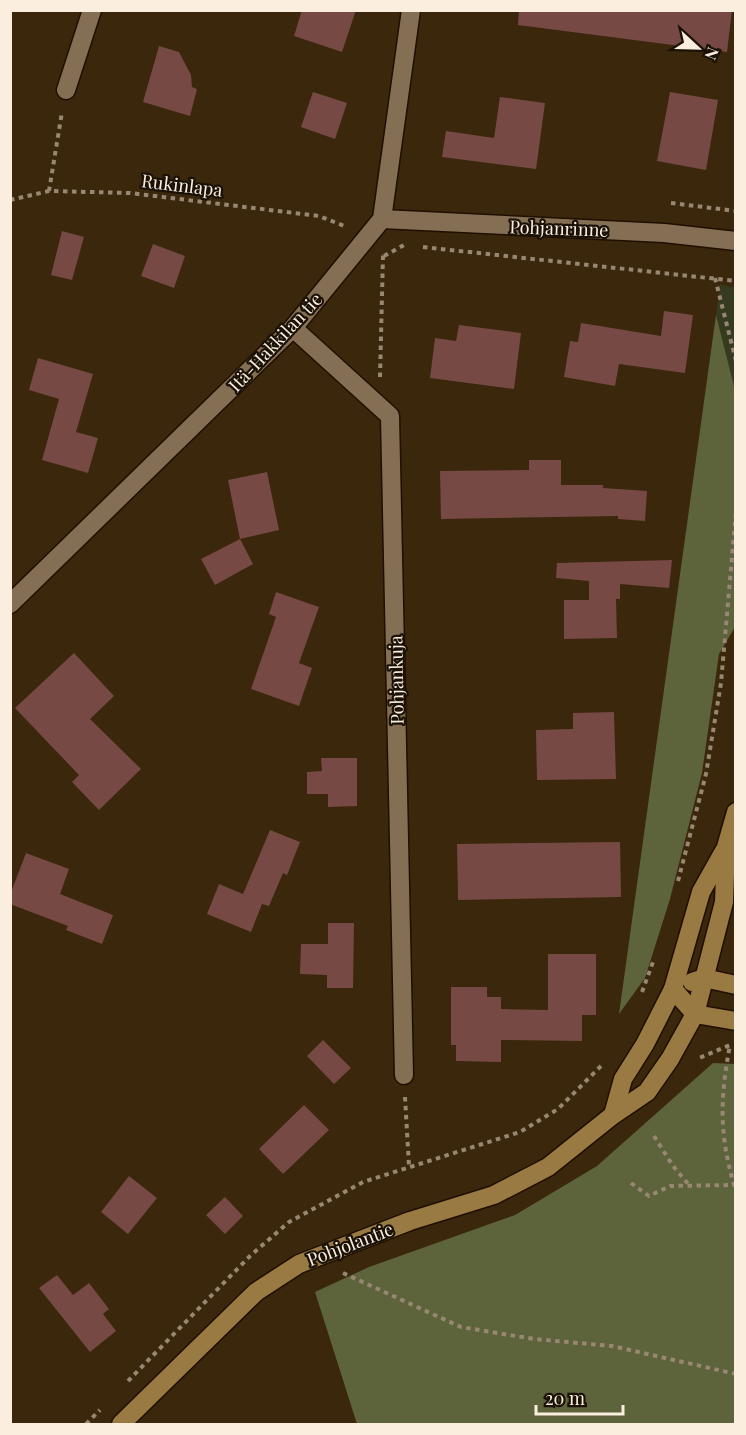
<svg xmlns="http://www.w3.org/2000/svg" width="746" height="1435" viewBox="0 0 746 1435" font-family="'Playfair Display',serif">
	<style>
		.green { fill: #363a1f }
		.forest { fill: #5d633a }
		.building { fill: #764944 }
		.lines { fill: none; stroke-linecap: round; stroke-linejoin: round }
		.street-casing { stroke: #200f00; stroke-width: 21 }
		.secondary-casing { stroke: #200f00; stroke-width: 21 }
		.path { stroke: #988772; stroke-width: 4; stroke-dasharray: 4.5 4.5; stroke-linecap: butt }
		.street { stroke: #856f54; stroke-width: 18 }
		.secondary { stroke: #997a42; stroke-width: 18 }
		.labels { text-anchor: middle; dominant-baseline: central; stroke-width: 4.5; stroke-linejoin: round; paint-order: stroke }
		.street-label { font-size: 18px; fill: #fbeedf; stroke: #1a1207 }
	</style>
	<rect width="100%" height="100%" fill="#3a270c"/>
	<path class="green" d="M 720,284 L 735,288 L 735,390 L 716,315 Z"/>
	<g class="forest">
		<path d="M 716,315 L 735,390 L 735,627 L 719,654 L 702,773 L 670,899 L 645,978 L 619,1014 Z"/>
		<path d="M 713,1063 L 735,1064 L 735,1424 L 357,1424 L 315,1292 L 369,1267 L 515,1215 L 597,1166 Z"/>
	</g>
	<g class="building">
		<path d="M 302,10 L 356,10 L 342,52 L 294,36 Z"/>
		<path d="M 519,10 L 732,10 L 727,52 L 518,25 Z"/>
		<path d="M 159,46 L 179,52 L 191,75 L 192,87 L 197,89 L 190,116 L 143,102 Z"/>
		<path d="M 313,92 L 347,103 L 335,139 L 301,127 Z"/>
		<path d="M 670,92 L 718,100 L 706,170 L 657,161 Z"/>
		<path d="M 500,97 L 545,103 L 536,169 L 442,157 L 446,131 L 494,138 Z"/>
		<path d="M 62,231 L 84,237 L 72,280 L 51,275 Z"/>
		<path d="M 153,244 L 185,256 L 174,288 L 141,276 Z"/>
		<path d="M 664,311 L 693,315 L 685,373 L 619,364 L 615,386 L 564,377 L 570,341 L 578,342 L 581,323 L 661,336 Z"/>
		<path d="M 459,325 L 521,333 L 514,389 L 430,378 L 435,338 L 456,341 Z"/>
		<path d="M 38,358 L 93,374 L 76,432 L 98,438 L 88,473 L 42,460 L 59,399 L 29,390 Z"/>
		<path d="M 529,460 L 561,460 L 561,485 L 603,485 L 603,488 L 647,491 L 645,521 L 618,519 L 618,516 L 441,519 L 440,471 L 529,470 Z"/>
		<path d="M 267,472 L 279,530 L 240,539 L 228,480 Z"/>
		<path d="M 240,539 L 253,564 L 215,585 L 201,559 Z"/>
		<path d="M 672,560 L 669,588 L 620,584 L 620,599 L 616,599 L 617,638 L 564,639 L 564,600 L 589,600 L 589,581 L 556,578 L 557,563 Z"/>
		<path d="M 276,592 L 319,607 L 299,663 L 312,668 L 299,706 L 251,689 L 276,617 L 269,614 Z"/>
		<path d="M 74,653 L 114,696 L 90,719 L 141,769 L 99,810 L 72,782 L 79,775 L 15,708 Z"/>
		<path d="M 614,712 L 616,779 L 537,780 L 536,730 L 573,729 L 573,713 Z"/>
		<path d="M 321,758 L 357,758 L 357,806 L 328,807 L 328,794 L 307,794 L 307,772 L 322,771 Z"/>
		<path d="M 270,830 L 300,842 L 287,875 L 283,873 L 269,906 L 262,904 L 251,932 L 207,914 L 219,884 L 243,894 Z"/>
		<path d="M 620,842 L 621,897 L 458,900 L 457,844 Z"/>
		<path d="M 26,853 L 69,869 L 60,894 L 113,915 L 102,944 L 66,930 L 68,926 L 10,904 L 10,895 Z"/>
		<path d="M 328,923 L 354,923 L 353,988 L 327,988 L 327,975 L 300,974 L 301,944 L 328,944 Z"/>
		<path d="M 548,954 L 596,954 L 596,1015 L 582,1015 L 582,1041 L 501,1040 L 501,1062 L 456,1061 L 456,1045 L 451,1045 L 451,987 L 487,987 L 487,997 L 501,997 L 501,1009 L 548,1010 Z"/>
		<path d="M 323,1040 L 351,1068 L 334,1084 L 307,1056 Z"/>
		<path d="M 304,1105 L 329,1130 L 283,1174 L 259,1149 Z"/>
		<path d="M 129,1176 L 157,1198 L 128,1234 L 101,1212 Z"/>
		<path d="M 225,1197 L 243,1216 L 225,1234 L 206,1215 Z"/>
		<path d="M 57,1275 L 73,1295 L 89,1283 L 109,1309 L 103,1314 L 116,1331 L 90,1352 L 39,1288 Z"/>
	</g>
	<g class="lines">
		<g class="street-casing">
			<g id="street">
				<path d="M 66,90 L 92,10"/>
				<path d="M 382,219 L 664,233 L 736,241"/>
				<path d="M 293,328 L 390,416 L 404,1075"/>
				<path d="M 10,604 L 293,328 L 382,219 L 411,10"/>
			</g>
		</g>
		<g class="secondary-casing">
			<g id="secondary">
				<path d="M 692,982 L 704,978 L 736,985"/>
				<path d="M 673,989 L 695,1014 L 736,1021"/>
				<path d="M 613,1115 L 623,1079 L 645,1044 L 673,989 L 701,892 L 724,851"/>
				<path d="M 121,1424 L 256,1292 L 299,1264 L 410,1221 L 494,1195 L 548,1167 L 613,1115 L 647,1092 L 670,1059 L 695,1014 L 724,902 L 726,847 L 736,812"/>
			</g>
		</g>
		<g class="path">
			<path d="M 49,191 L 62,112"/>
			<path d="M 10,200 L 49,191 L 130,193 L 319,216 L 347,227"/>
			<path d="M 671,203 L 736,211"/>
			<path d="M 423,247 L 736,281"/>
			<path d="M 384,256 L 404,245"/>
			<path d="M 715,278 L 736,361"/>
			<path d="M 380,377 L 383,255"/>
			<path d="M 678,881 L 706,774 L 721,683 L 736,511"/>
			<path d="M 642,992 L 653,962"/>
			<path d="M 405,1097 L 409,1166"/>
			<path d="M 654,1136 L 673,1166 L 689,1185"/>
			<path d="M 631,1183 L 649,1196 L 670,1186 L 734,1185 C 719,1133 720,1098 730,1045 L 699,1058"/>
			<path d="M 343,1273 L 461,1327 L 534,1339 L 612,1346 L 736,1374"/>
			<path d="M 128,1381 L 250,1256 L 289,1222 L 363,1182 L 520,1132 L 558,1109 L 601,1066"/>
			<path d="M 86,1424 L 100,1410"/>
		</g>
		<use href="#street" class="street"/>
		<use href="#secondary" class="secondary"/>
	</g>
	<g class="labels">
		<g class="street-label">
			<text transform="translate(182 185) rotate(7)">Rukinlapa</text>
			<text transform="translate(559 228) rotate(2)">Pohjanrinne</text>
			<text transform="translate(275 342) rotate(-47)">Itä-Hakkilan tie</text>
			<text transform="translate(396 680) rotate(-91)">Pohjankuja</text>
			<text transform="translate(350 1244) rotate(-21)">Pohjolantie</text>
		</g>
	</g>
	<rect width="746" height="1435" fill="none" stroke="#fbeedf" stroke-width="24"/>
	<g transform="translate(698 48) rotate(112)" stroke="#1a1207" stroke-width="4.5" paint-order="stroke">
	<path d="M0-4.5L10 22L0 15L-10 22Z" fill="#fbeedf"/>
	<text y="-9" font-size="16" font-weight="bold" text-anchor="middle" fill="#fbeedf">N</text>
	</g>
	<path d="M536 1405v9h87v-9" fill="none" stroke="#fbeedf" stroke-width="3"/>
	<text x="545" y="1405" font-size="18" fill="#fbeedf" stroke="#1a1207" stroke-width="4.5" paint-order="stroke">20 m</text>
</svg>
